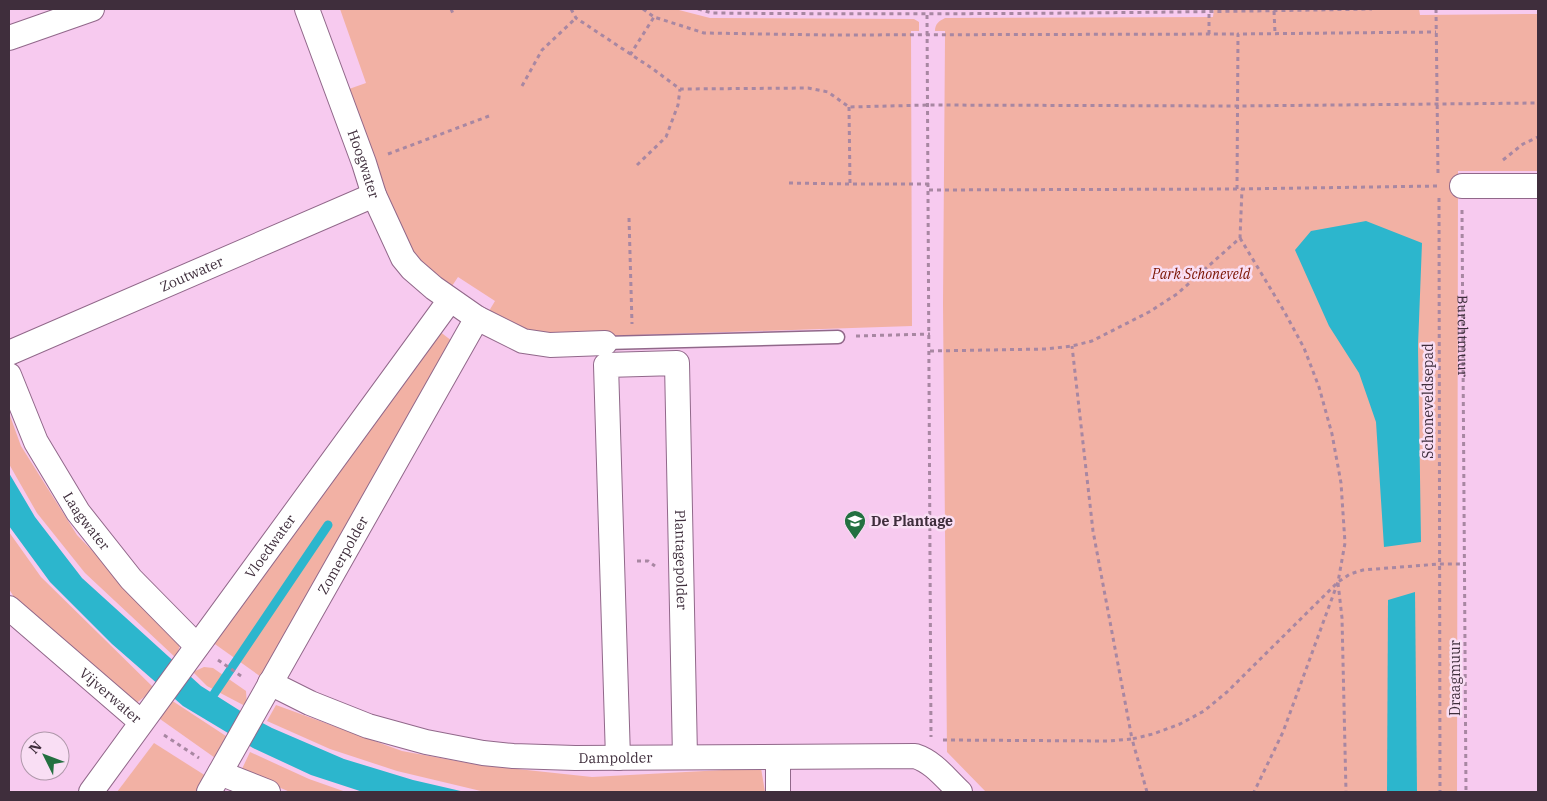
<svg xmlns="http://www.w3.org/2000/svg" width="1547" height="801" viewBox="0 0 1547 801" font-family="'IBM Plex Serif',serif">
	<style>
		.green { fill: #f2b1a4 }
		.water { fill: #2cb6cd }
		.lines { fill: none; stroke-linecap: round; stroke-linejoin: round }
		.stream { stroke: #2cb6cd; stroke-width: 9 }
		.lane-casing { stroke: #91688a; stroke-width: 15 }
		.street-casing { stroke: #91688a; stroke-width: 26 }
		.path { stroke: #a887a2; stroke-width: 3; stroke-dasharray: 4 4; stroke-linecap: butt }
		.lane { stroke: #fff; stroke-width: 12 }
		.street { stroke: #fff; stroke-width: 24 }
		.labels { text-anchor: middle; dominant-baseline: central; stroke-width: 5; stroke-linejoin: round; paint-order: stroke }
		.street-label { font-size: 14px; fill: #3f2e3c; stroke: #f9def4 }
		.park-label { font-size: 14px; font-style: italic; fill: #7b1402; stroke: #f9def4 }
		.poi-label { font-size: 14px; font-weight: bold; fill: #3f2e3c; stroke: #f9def4; text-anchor: start }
	</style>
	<rect width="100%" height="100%" fill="#f7caef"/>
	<g class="green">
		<path d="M 340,9 L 675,9 L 710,18 L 914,19 L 919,22 L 919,31 L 911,31 L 912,326 L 547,338 L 486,316 L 495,301 L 458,277 L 448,292 L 399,237 L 349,89 L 366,83 Z"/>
		<path d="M 1214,9 L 1419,9 L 1420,15 L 1538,14 L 1538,171 L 1458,171 L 1457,792 L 986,792 L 947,752 L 943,304 L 945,38 L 945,31 L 935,31 C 935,24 939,21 945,18 L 1213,17 Z"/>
		<path d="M 435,328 L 456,344 L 264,679 L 212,642 Z"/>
		<path d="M 9,413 L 21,446 L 77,535 L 181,642 L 176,658 L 85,573 L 37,513 L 9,464 Z"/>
		<path d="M 9,532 L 41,577 L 155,689 L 131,707 L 20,607 L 9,589 Z"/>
		<path d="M 204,667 L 213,668 L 246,691 L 247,707 L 207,686 L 193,672 Z"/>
		<path d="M 171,700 L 229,738 L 218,760 L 160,719 Z"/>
		<path d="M 276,705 L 402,751 L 479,765 L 592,777 L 761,768 L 765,792 L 485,792 L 397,771 L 330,749 L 267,721 Z"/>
		<path d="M 154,743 L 206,776 L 197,792 L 117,792 Z"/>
		<path d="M 250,752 L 309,779 L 346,792 L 290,792 L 241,771 Z"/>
	</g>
	<g class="water">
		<path d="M 1366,221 L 1422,243 L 1418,346 L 1421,542 L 1384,547 L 1376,422 L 1359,373 L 1329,326 L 1295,250 L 1311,231 Z"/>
		<path d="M 9,473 L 35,517 L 82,578 L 201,686 L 242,712 L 272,728 L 344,759 L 413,780 L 465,792 L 363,792 L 311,775 L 253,748 L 183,706 L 112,644 L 50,582 L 9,526 Z"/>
		<path d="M 1415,592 L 1417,792 L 1387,792 L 1388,600 Z"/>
	</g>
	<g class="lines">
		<path class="stream" d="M 214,694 L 328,525"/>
		<g class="lane-casing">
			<path id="lane" d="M 605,348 L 605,343 L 838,337"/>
		</g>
		<g class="street-casing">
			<g id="street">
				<path id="s2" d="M 307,9 L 364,163 L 374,195 L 403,258 L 412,269 L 434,288 L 477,318 L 523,341 L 550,345 L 605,343"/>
				<path d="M 9,38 L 92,9"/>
				<path d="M 1462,186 L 1538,186"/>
				<path id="s3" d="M 9,353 L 374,195"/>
				<path id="s4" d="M 9,375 L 36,442 L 78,512 L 131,579 L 197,646"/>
				<path id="s5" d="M 9,608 L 141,722"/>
				<path id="s6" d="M 270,683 L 310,703 L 368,726 L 426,742 L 483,753 L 513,756 L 575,758 L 915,756 C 934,762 946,779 960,792"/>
				<path d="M 778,757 L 778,792"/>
				<path id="s7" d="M 618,758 L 606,365 L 677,363 L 685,757"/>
				<path d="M 220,773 L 268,792"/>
				<path id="s8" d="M 91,792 L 450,300"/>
				<path id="s9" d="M 209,792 L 477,318"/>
			</g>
		</g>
		<g class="path">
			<path d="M 451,9 L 454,16"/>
			<path d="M 571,9 L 576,18 L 653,69 L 680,89 L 808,88 L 828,92 L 849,107 L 928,105 L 1236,106 L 1538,103"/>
			<path d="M 643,9 L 654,17 L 704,33 L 827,35 L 1238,34"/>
			<path d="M 698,9 L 712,13 C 932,15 1152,13 1372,9"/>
			<path d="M 1436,9 L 1438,174"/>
			<path d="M 1274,11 L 1275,33"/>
			<path d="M 927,15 L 931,737"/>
			<path d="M 1209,34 L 1209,9"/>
			<path d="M 630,55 L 654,17"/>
			<path d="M 522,86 L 542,50 L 576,18"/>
			<path d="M 849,107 L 850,184 L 929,184"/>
			<path d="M 388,154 L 489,116"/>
			<path d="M 1503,160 L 1523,144 L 1538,137"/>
			<path d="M 637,165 L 666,137 L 678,105 L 680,89"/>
			<path d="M 789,183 L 850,184"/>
			<path d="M 1237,189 L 1238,34 L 1436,32"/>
			<path d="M 929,190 L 1237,189 L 1438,186"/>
			<path d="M 1439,198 L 1440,792"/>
			<path id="s1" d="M 1462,210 L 1466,792"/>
			<path d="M 629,218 L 632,324"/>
			<path d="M 1240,238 L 1284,311 L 1304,348 L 1319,387 L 1332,434 L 1341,483 L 1345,543 L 1338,582 L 1283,732 L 1254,792"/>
			<path d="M 856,336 L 930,334"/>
			<path d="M 930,351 L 1046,349 L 1072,346 L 1092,341 L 1149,312 L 1177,294 L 1240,238 L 1242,189"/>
			<path d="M 637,561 L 648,561 L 655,566"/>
			<path d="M 1338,583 L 1342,618 L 1346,792"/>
			<path d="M 218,660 L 244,678"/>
			<path d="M 164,735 L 199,758"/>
			<path d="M 943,740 L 1108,741 L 1132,739 L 1093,531 L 1072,346"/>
			<path d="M 1147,792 L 1132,739 L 1153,734 L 1180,724 L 1204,711 L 1227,692 L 1338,582 L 1350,574 L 1363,570 L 1439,564 L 1465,564"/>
		</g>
		<use href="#lane" class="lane"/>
		<use href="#street" class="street"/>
	</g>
	<defs>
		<g id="school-pin" transform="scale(1.125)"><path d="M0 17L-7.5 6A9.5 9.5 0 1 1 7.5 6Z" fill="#237040" stroke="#f9def4"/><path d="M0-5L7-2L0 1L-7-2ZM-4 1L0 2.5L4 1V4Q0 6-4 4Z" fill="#fff"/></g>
	</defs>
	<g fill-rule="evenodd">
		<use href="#school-pin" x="855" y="521"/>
	</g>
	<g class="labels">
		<g class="street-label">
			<text stroke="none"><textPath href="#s2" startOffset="165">Hoogwater</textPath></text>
			<text stroke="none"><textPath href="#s3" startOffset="199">Zoutwater</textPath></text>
			<text stroke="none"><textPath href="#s1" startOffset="126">Burchtmuur</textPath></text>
			<text transform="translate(1428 401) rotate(-90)">Schoneveldsepad</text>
			<text stroke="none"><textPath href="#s4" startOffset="166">Laagwater</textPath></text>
			<text stroke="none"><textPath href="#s8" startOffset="304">Vloedwater</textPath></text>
			<text stroke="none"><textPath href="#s9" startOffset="272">Zomerpolder</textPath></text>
			<text stroke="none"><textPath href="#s7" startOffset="661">Plantagepolder</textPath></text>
			<text transform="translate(1455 678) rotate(-90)">Draagmuur</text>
			<text stroke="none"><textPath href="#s5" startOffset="134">Vijverwater</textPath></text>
			<text stroke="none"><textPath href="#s6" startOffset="358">Dampolder</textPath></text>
		</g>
		<g class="park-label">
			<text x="1201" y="274">Park Schoneveld</text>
		</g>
		<g class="poi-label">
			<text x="871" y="521">De Plantage</text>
		</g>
	</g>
	<rect width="1547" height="801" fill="none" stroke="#3f2e3c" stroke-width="20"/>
	<g transform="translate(45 756) rotate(312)"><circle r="24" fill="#f9def4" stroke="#af98aa"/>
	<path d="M0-4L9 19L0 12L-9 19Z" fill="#237040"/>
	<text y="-8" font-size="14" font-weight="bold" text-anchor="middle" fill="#3f2e3c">N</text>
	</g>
</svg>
